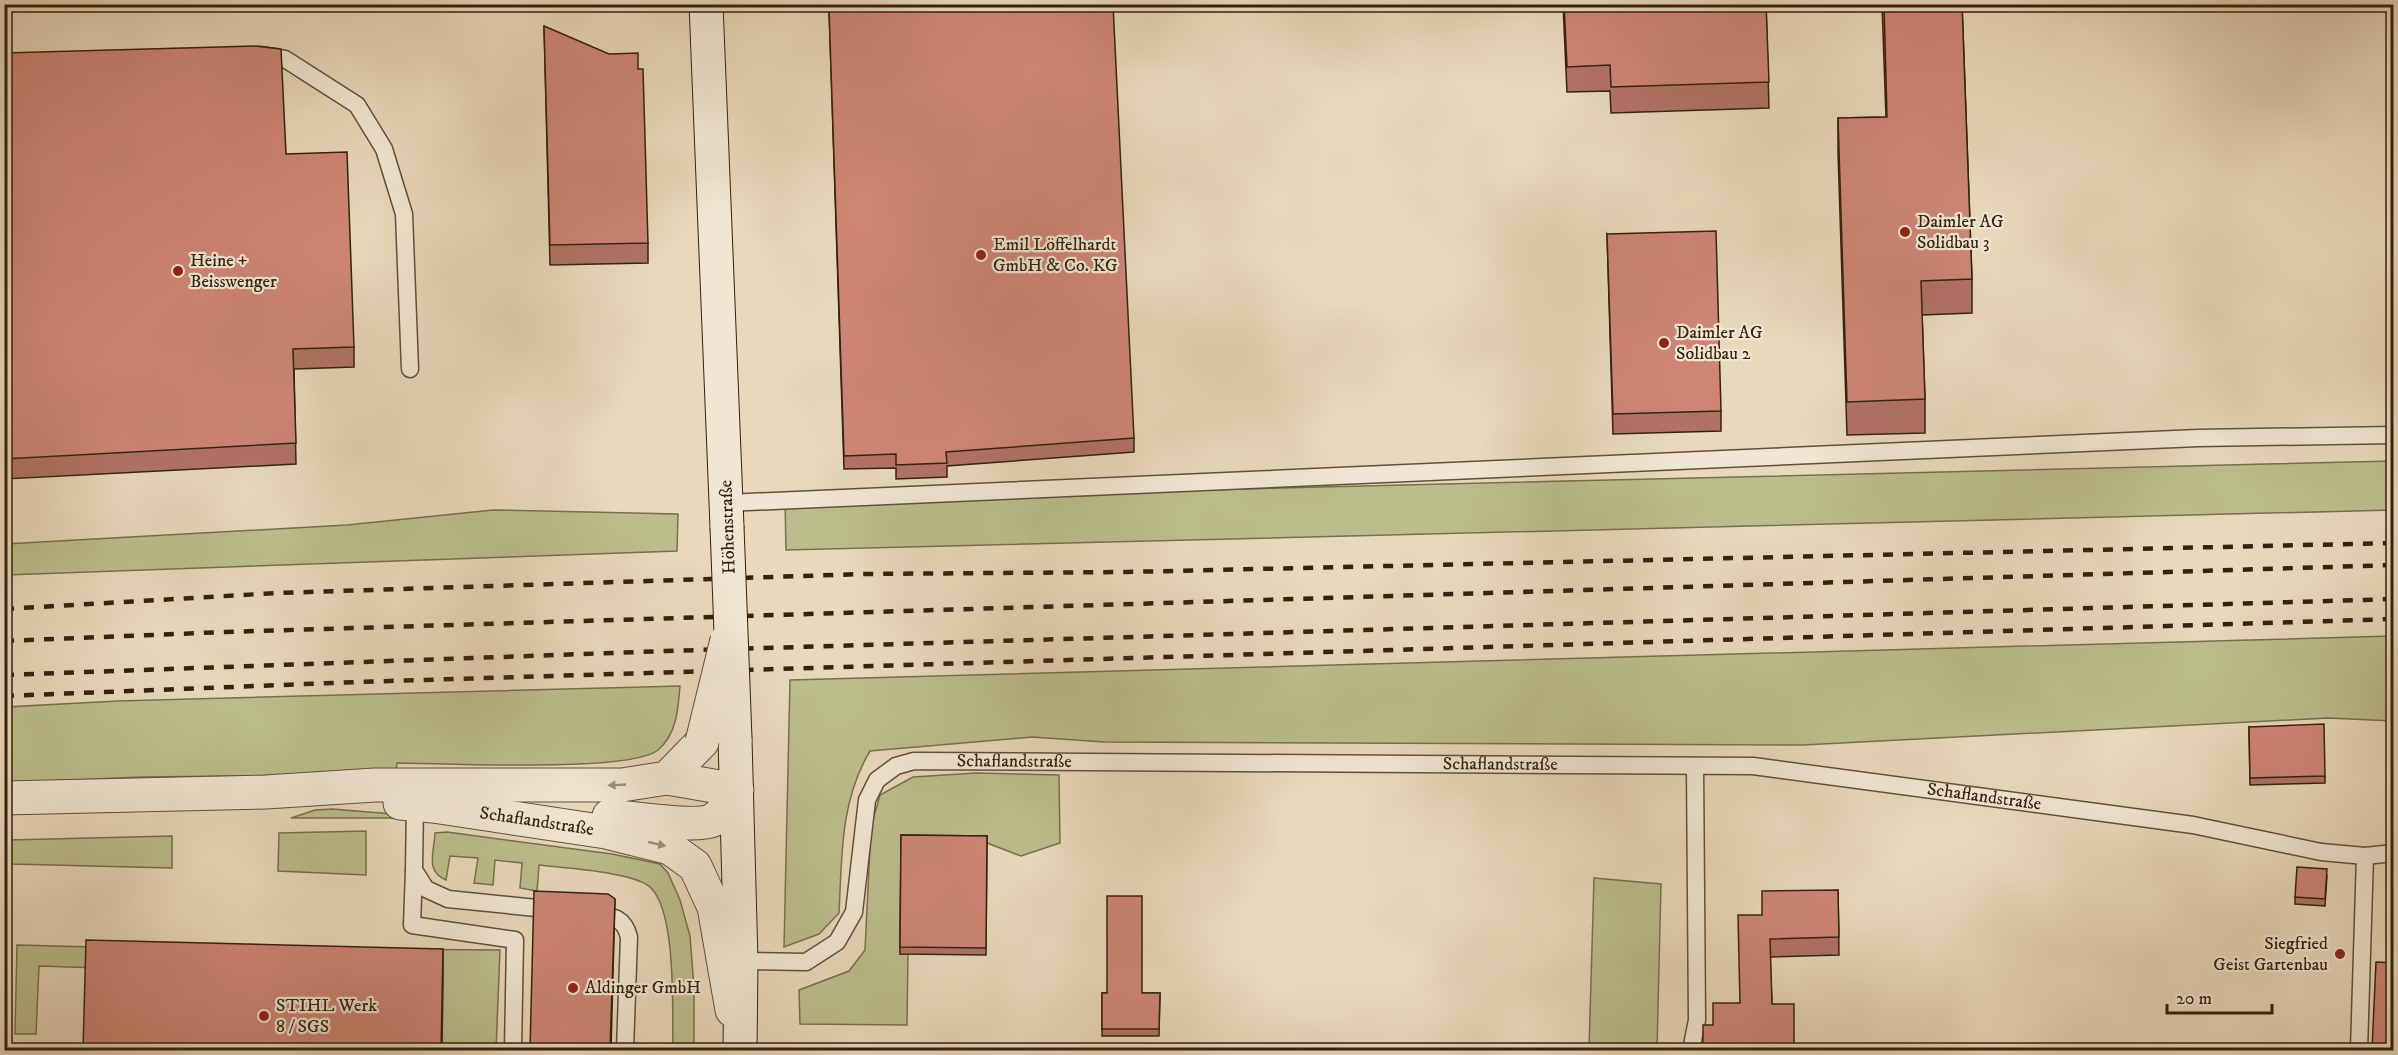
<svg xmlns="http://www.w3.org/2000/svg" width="2398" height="1055" viewBox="0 0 2398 1055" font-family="'IM FELL DW Pica',serif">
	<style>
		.green { fill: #bcbd8c; stroke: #786f4e; stroke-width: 1.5 }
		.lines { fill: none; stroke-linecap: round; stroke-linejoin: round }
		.service-casing { stroke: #614f3b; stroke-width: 19 }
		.minor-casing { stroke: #614f3b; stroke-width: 35 }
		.secondary-casing { stroke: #342110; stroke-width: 35 }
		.service { stroke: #f1e6d3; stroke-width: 16 }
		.minor { stroke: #f1e6d3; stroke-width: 33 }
		.secondary { stroke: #f1e6d3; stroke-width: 33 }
		.rail { stroke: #342110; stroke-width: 4.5; stroke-dasharray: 10 10; stroke-linecap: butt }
		.minor-bridge-casing { stroke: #614f3b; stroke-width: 35; stroke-linecap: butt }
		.secondary-bridge-casing { stroke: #342110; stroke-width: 35; stroke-linecap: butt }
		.minor-bridge { stroke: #f1e6d3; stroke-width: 33 }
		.secondary-bridge { stroke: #f1e6d3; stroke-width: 33 }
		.wall { fill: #b17265; stroke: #342110; stroke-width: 1.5 }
		.shaded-wall { fill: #905d53; stroke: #342110; stroke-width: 1.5 }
		.building { fill: #ce8576; stroke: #342110; stroke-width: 1.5 }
		.oneway { fill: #9c8d7b }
		.poi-dot { fill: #8f2418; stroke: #f1e6d3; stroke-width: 2 }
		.labels { text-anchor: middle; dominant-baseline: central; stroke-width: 4.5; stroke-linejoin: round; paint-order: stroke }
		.poi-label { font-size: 18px; fill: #342110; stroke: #f1e6d3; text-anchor: start }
		.street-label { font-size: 18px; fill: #342110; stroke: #f1e6d3 }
	</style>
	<rect width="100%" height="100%" fill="#e9d8bb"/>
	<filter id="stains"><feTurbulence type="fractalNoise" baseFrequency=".00333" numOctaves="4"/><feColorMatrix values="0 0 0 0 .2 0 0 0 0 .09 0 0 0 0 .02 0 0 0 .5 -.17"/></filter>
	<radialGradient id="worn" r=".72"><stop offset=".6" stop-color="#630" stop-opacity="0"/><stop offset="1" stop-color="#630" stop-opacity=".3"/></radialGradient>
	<g class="green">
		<path d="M 2394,461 L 2393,510 L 786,550 L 785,500 Z"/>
		<path d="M 493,510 L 678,514 L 677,551 L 5,575 L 5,544 L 347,525 Z"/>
		<path d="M 2393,636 L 2393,721 L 2328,718 L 1803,745 L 1104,742 L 1032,737 L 870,751 C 840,801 842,856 839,913 L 819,934 L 784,947 L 790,680 Z"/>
		<path d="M 680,686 C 678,709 677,734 658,750 C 630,773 442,763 397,763 L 396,774 L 141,777 L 5,783 L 5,707 L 118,701 Z"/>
		<path d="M 976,773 L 1059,775 L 1060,843 L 1021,856 L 987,843 L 901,842 L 900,954 L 908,954 L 907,1025 L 800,1024 L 799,990 L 849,971 L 865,950 L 871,827 L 880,795 L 913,777 Z"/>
		<path d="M 332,809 L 393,814 L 396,818 L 291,818 L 315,810 Z"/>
		<path d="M 366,831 L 366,875 L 278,871 L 279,833 Z"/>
		<path d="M 447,832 L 612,854 L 660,864 L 668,873 L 680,900 L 690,936 L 694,988 L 694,1050 L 673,1050 C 672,1013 677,914 651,888 C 637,872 562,868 539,865 L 537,891 L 520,888 L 522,863 L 495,860 L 493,885 L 474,883 L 478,858 L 450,856 L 446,880 C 425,871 434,853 435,833 Z"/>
		<path d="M 172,836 L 172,868 L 11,864 L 9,840 Z"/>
		<path d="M 1594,878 L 1661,884 L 1657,1050 L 1589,1050 Z"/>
		<path d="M 17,945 L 248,951 L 248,973 L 39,966 L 36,1034 L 15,1034 Z"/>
		<path d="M 366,949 L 500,950 L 496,1050 L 442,1050 Z"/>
	</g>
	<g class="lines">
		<g class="service-casing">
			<g id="service">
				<path d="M 260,55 L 285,59 L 357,105 L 384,149 L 404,214 L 410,369"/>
				<path d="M 727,503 L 2198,438 L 2394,435"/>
				<path d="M 415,804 L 414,870 L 426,889 L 448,899 L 556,910"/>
				<path d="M 414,870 L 412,925 L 515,940 L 513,1050"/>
				<path d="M 594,914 C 612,916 624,917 629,937 L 625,1050"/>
				<path id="s1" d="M 741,961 L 806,962 L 837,942 L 854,912 L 867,800 L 877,780 L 896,766 L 914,761 L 1753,766 L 2193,825 L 2321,852 L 2365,856 L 2394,853"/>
				<path d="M 1691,1050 L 1697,1020 L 1695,766"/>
				<path d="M 2359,1050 L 2365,856"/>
			</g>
		</g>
		<g class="minor-casing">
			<g id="minor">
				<path d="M 4,798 L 266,792 L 375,785 L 622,785 L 667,778 L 702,742"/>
				<path id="s2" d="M 400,803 L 433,806 L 606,832 L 670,848 L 695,866 L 714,907 L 732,1010"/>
				<path d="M 609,816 C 629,818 698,828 713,820 C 724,813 731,801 737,790 L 667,778"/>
			</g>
		</g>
		<g class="secondary-casing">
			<g id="secondary">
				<path d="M 706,4 L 727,527"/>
				<path d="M 735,739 L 741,961 L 740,1050"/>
			</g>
		</g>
		<use href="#service" class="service"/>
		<use href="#minor" class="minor"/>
		<use href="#secondary" class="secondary"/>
		<g class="rail">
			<path d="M 4,609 L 277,593 L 864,574 L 1126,572 L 2394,543"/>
			<path d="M 4,641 L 225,632 L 2394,565"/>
			<path d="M 4,675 L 666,651 L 2394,599"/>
			<path d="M 4,696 L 357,682 L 2394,619"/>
		</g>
		<g class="minor-bridge-casing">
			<path id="minor-bridge" d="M 702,742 L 727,640"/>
		</g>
		<g class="secondary-bridge-casing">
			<path id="secondary-bridge" d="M 727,527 L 735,739"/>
		</g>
		<use href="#minor-bridge" class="minor-bridge"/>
		<use href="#secondary-bridge" class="secondary-bridge"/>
	</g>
	<g class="wall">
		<path d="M 1563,4 L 1766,4 L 1769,108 L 1611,113 L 1610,91 L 1567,92 Z"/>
		<path d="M 1882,4 L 1962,4 L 1972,279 L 1972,313 L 1922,315 L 1925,399 L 1925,433 L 1847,435 L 1838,152 L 1838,118 L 1886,117 Z"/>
		<path d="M 896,7 L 1134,438 L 1134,452 L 947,466 L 947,477 L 896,479 L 896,468 L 844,469 L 829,9 Z"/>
		<path d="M 544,26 L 648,243 L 648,263 L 550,265 Z"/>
		<path d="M 4,53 L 286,154 L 354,347 L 354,367 L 294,369 L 296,464 L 4,479 Z"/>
		<path d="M 1607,234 L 1721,411 L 1721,431 L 1613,434 Z"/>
		<path d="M 2249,727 L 2325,776 L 2325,783 L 2250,785 Z"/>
		<path d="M 901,835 L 987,836 L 986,955 L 900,954 Z"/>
		<path d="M 2327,876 L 2325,906 L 2295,904 L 2295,897 Z"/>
		<path d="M 1838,890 L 1839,955 L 1770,957 L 1772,1004 L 1713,1025 L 1740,1003 L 1762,915 Z"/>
		<path d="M 1102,993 L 1160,993 L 1159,1036 L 1102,1036 Z"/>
	</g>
	<g class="shaded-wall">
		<path d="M 615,899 L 611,1050 L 610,1050 Z"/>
		<path d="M 443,949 L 443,981 L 442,1050 L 441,1050 Z"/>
	</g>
	<g class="building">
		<path d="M 896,4 L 944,4 L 944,5 L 975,4 L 1113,4 L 1134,438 L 946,452 L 947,463 L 896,465 L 896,454 L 844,456 L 829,9 L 896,7 Z"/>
		<path d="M 1564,4 L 1766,4 L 1769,82 L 1611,87 L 1610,65 L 1567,67 Z"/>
		<path d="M 1884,4 L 1962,4 L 1972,279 L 1921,281 L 1925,399 L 1847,402 L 1838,118 L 1887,117 Z"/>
		<path d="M 544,26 L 609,54 L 638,53 L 638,69 L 643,69 L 648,243 L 550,245 Z"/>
		<path d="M 255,46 L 281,49 L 286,154 L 347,152 L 354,347 L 293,349 L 296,443 L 4,459 L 4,53 Z"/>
		<path d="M 1716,231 L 1721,411 L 1613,414 L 1607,234 Z"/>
		<path d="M 2324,724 L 2325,776 L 2250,778 L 2249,727 Z"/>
		<path d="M 901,835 L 987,836 L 986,948 L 900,947 Z"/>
		<path d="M 2297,867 L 2327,869 L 2325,899 L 2295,897 Z"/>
		<path d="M 1838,890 L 1839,937 L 1770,939 L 1772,1004 L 1794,1004 L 1794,1050 L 1703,1050 L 1703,1025 L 1713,1025 L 1713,1003 L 1740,1003 L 1738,915 L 1762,915 L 1762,891 Z"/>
		<path d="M 534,891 L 608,894 L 615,899 L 610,1050 L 530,1050 Z"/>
		<path d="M 1107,896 L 1142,896 L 1142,993 L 1160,993 L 1159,1029 L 1102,1029 L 1102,993 L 1107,993 Z"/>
		<path d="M 86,940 L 443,949 L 441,1050 L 83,1050 Z"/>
		<path d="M 2376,962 L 2394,963 L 2394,1050 L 2372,1050 Z"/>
	</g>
	<defs><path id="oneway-solid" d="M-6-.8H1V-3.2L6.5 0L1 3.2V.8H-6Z" transform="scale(1.5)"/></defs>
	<g class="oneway">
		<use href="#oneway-solid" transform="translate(617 785) rotate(177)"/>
		<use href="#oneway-solid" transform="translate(657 844) rotate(13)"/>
	</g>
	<g class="poi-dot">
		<circle cx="1905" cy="232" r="6"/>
		<circle cx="981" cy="255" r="6"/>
		<circle cx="178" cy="271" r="6"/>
		<circle cx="1664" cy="343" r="6"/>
		<circle cx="2340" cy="954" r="6"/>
		<circle cx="573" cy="988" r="6"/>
		<circle cx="264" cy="1016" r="6"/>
	</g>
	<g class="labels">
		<g class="poi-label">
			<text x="1917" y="222">Daimler AG<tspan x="1917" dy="21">Solidbau 3</tspan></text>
			<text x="993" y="245">Emil Löffelhardt<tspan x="993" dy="21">GmbH &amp; Co. KG</tspan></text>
			<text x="190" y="261">Heine +<tspan x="190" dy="21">Beisswenger</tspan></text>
			<text x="1676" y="333">Daimler AG<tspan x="1676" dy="21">Solidbau 2</tspan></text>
			<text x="2328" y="944" text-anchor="end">Siegfried<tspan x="2328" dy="21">Geist Gartenbau</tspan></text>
			<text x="585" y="988">Aldinger GmbH</text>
			<text x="276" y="1006">STIHL Werk<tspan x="276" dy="21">8 / SGS</tspan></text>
		</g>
		<g class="street-label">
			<text transform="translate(728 527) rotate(-92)">Höhenstraße</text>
			<text stroke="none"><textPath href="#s1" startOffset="414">Schaflandstraße</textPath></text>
			<text stroke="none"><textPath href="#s1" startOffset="900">Schaflandstraße</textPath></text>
			<text stroke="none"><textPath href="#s1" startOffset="1386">Schaflandstraße</textPath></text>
			<text stroke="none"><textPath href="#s2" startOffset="138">Schaflandstraße</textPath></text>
		</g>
	</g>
	<rect width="2398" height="1055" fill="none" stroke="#e9d8bb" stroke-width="24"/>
	<rect x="6" y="6" width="2386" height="1043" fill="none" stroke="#342110" stroke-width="3"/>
	<rect x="12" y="12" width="2374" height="1031" fill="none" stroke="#342110" stroke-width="1.5"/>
	<path d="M2167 1004v9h105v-9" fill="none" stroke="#342110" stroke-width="3"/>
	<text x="2176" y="1004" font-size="18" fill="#342110" stroke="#f1e6d3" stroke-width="4.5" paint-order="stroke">20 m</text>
	<rect width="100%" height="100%" filter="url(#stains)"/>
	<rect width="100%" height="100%" fill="url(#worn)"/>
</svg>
